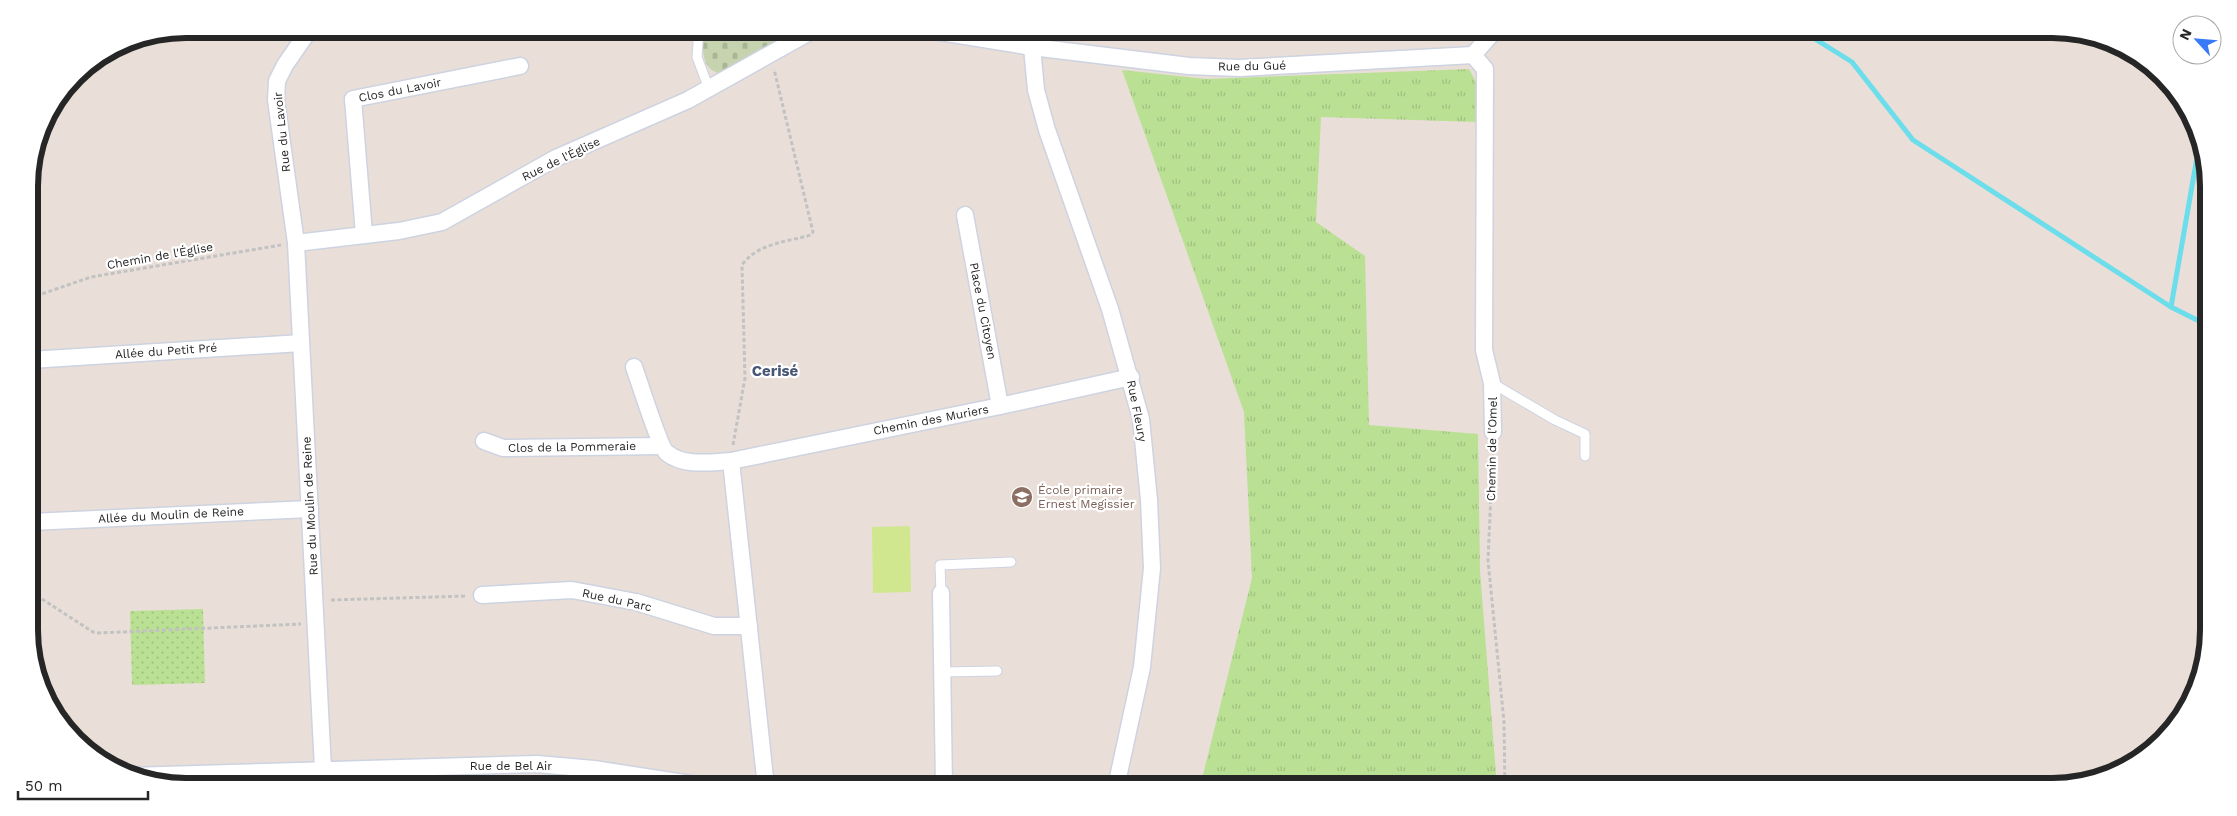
<svg xmlns="http://www.w3.org/2000/svg" width="2237" height="816" viewBox="0 0 2237 816" font-family="'Work Sans',sans-serif">
	<style>
		.grass { fill: url(#grass-tufts) }
		.cemetery { fill: url(#cemetery-stones) }
		.park { fill: url(#park-dots) }
		.pitch { fill: #d0e790 }
		.lines { fill: none; stroke-linecap: round; stroke-linejoin: round }
		.stream { stroke: #6bddeb; stroke-width: 5 }
		.service-casing { stroke: #cdd3e0; stroke-width: 11 }
		.minor-casing { stroke: #cdd3e0; stroke-width: 19 }
		.path { stroke: #c2c2c2; stroke-width: 3; stroke-dasharray: 4 2.5; stroke-linecap: butt }
		.service { stroke: #fff; stroke-width: 9 }
		.minor { stroke: #fff; stroke-width: 16 }
		.labels { text-anchor: middle; dominant-baseline: central; stroke-width: 4.5; stroke-linejoin: round; paint-order: stroke }
		.street-label { font-size: 12px; fill: #262626; stroke: #fff }
		.education-label { font-size: 12px; fill: #785e54; stroke: #fff; text-anchor: start }
		.quarter-label { font-size: 15px; font-weight: bold; fill: #485775; stroke: #fff }
		.rim { fill: none; stroke: #262626; stroke-width: 6 }
	</style>
	<defs>
		<pattern id="grass-tufts" width="24" height="20" patternUnits="userSpaceOnUse" patternTransform="scale(1.25)"><rect width="24" height="20" fill="#bae094"/><path d="M3 7l-1-3M5 7V3M7 7l1-3M15 17l-1-3M17 17v-4M19 17l1-3" fill="none" stroke="#a0c07f"/></pattern>
		<pattern id="cemetery-stones" width="16" height="16" patternUnits="userSpaceOnUse" patternTransform="scale(1.25)"><rect width="16" height="16" fill="#c6d3af"/><path d="M2 7V4a2 2 0 0 1 4 0v3zM10 15v-3a2 2 0 0 1 4 0v3z" fill="#aab596"/></pattern>
		<pattern id="park-dots" width="8" height="8" patternUnits="userSpaceOnUse" patternTransform="scale(1.25)"><rect width="8" height="8" fill="#bae094"/><path d="M2 2h.1M6 6h.1" fill="none" stroke="#a0c07f" stroke-width="1.8" stroke-linecap="round"/></pattern>
	</defs>
	<rect width="100%" height="100%" fill="#e9dfd8"/>
	<path class="grass" d="M 1469,69 L 1477,84 L 1477,122 L 1321,117 L 1316,222 L 1365,256 L 1369,425 L 1478,434 L 1480,571 L 1497,787 L 1200,787 L 1252,578 L 1244,412 L 1122,70 L 1206,79 Z"/>
	<path class="cemetery" d="M 705,29 L 785,29 L 784,37 L 719,73 C 700,69 702,45 705,29 Z"/>
	<path class="park" d="M 203,609 L 205,683 L 132,685 L 130,611 Z"/>
	<path class="pitch" d="M 910,526 L 911,592 L 873,593 L 872,527 Z"/>
	<g class="lines">
		<g class="stream">
			<path d="M 1799,29 L 1852,62 L 1913,140 L 2171,307"/>
			<path d="M 2200,140 L 2171,307 L 2207,325"/>
		</g>
		<g class="service-casing">
			<g id="service">
				<path d="M 699,29 L 697,57 L 709,89"/>
				<path d="M 1492,383 L 1555,420 L 1585,434 L 1585,456"/>
				<path d="M 941,593 L 940,565 L 1011,562"/>
				<path d="M 942,672 L 997,671"/>
				<path d="M 410,767 L 410,787"/>
			</g>
		</g>
		<g class="minor-casing">
			<g id="minor">
				<path d="M 310,29 L 285,65 L 277,81 L 276,100 L 296,243 L 323,769"/>
				<path d="M 922,29 L 1032,47 L 1189,66 L 1240,68 L 1473,55"/>
				<path d="M 1032,47 L 1036,90 L 1047,130 L 1110,309 L 1141,419 L 1149,500 L 1152,568 L 1142,667 L 1116,787"/>
				<path d="M 1473,55 L 1485,69 L 1484,350 L 1492,383 L 1493,432"/>
				<path d="M 1473,55 L 1496,29"/>
				<path d="M 965,215 L 1000,406"/>
				<path d="M 364,234 L 353,99 L 520,66"/>
				<path d="M 296,243 L 399,231 L 442,222 L 556,158 L 688,100 L 806,34 L 809,29"/>
				<path d="M 30,360 L 301,343"/>
				<path d="M 634,367 C 639,381 660,448 667,453 C 684,467 711,462 731,461 L 1000,406 L 1131,377"/>
				<path d="M 484,441 L 503,448 L 661,446"/>
				<path d="M 731,461 L 766,787"/>
				<path d="M 31,522 L 310,509"/>
				<path d="M 941,593 L 944,787"/>
				<path d="M 482,595 L 572,590 L 636,602 L 714,626 L 749,626"/>
				<path d="M 130,776 L 537,764 L 594,769 L 710,787"/>
			</g>
		</g>
		<g class="path">
			<path d="M 30,298 L 91,277 L 281,245"/>
			<path d="M 733,445 L 745,378 L 742,265 C 758,243 786,242 811,235 L 813,232 L 774,69"/>
			<path d="M 1493,448 L 1488,560 L 1504,722 L 1505,787"/>
			<path d="M 31,592 L 93,632 L 98,633 L 301,624"/>
			<path d="M 331,600 L 467,596"/>
		</g>
		<use href="#service" class="service"/>
		<use href="#minor" class="minor"/>
	</g>
	<defs>
		<g id="school-disc" transform="scale(1.125)"><circle r="9.5" fill="#8d6e63" stroke="#fff"/><path d="M0-5L7-2L0 1L-7-2ZM-4 1L0 2.5L4 1V4Q0 6-4 4Z" fill="#fff"/></g>
	</defs>
	<g fill-rule="evenodd">
		<use href="#school-disc" x="1022" y="497"/>
	</g>
	<g class="labels">
		<g class="street-label">
			<text transform="translate(1252 66) rotate(-1)">Rue du Gué</text>
			<text transform="translate(400 90) rotate(-11)">Clos du Lavoir</text>
			<text transform="translate(282 132) rotate(-96)">Rue du Lavoir</text>
			<text transform="translate(561 159) rotate(-26)">Rue de l'Église</text>
			<text transform="translate(160 256) rotate(-10)">Chemin de l'Église</text>
			<text transform="translate(983 311) rotate(79)">Place du Citoyen</text>
			<text transform="translate(166 351) rotate(-4)">Allée du Petit Pré</text>
			<text transform="translate(1137 411) rotate(79)">Rue Fleury</text>
			<text transform="translate(931 420) rotate(-11)">Chemin des Muriers</text>
			<text transform="translate(572 447) rotate(-1)">Clos de la Pommeraie</text>
			<text transform="translate(1492 449) rotate(-89)">Chemin de l'Omel</text>
			<text transform="translate(310 506) rotate(-93)">Rue du Moulin de Reine</text>
			<text transform="translate(171 515) rotate(-3)">Allée du Moulin de Reine</text>
			<text transform="translate(617 600) rotate(12)">Rue du Parc</text>
			<text x="511" y="766">Rue de Bel Air</text>
		</g>
		<g class="education-label">
			<text x="1038" y="490">École primaire<tspan x="1038" dy="14">Ernest Megissier</tspan></text>
		</g>
		<g class="quarter-label">
			<text x="775" y="371">Cerisé</text>
		</g>
	</g>
	<path d="M0 0H2237V816H0ZM186 38H2052A148 148 0 0 1 2200 186V630A148 148 0 0 1 2052 778H186A148 148 0 0 1 38 630V186A148 148 0 0 1 186 38Z" fill="#fff" fill-rule="evenodd"/>
	<path class="rim" d="M186 38H2052A148 148 0 0 1 2200 186V630A148 148 0 0 1 2052 778H186A148 148 0 0 1 38 630V186A148 148 0 0 1 186 38Z"/>
	<g transform="translate(2197 40) rotate(296)"><circle r="24" fill="#ffffff" stroke="#a8a8a8"/>
	<path d="M0-4L9 19L0 12L-9 19Z" fill="#3879f6"/>
	<text y="-8" font-size="14" font-weight="bold" text-anchor="middle" fill="#262626">N</text>
	</g>
	<path d="M18 791v8h130v-8" fill="none" stroke="#262626" stroke-width="2.5"/>
	<text x="25" y="791" font-size="15" fill="#262626" stroke="#ffffff" stroke-width="4" paint-order="stroke">50 m</text>
</svg>
